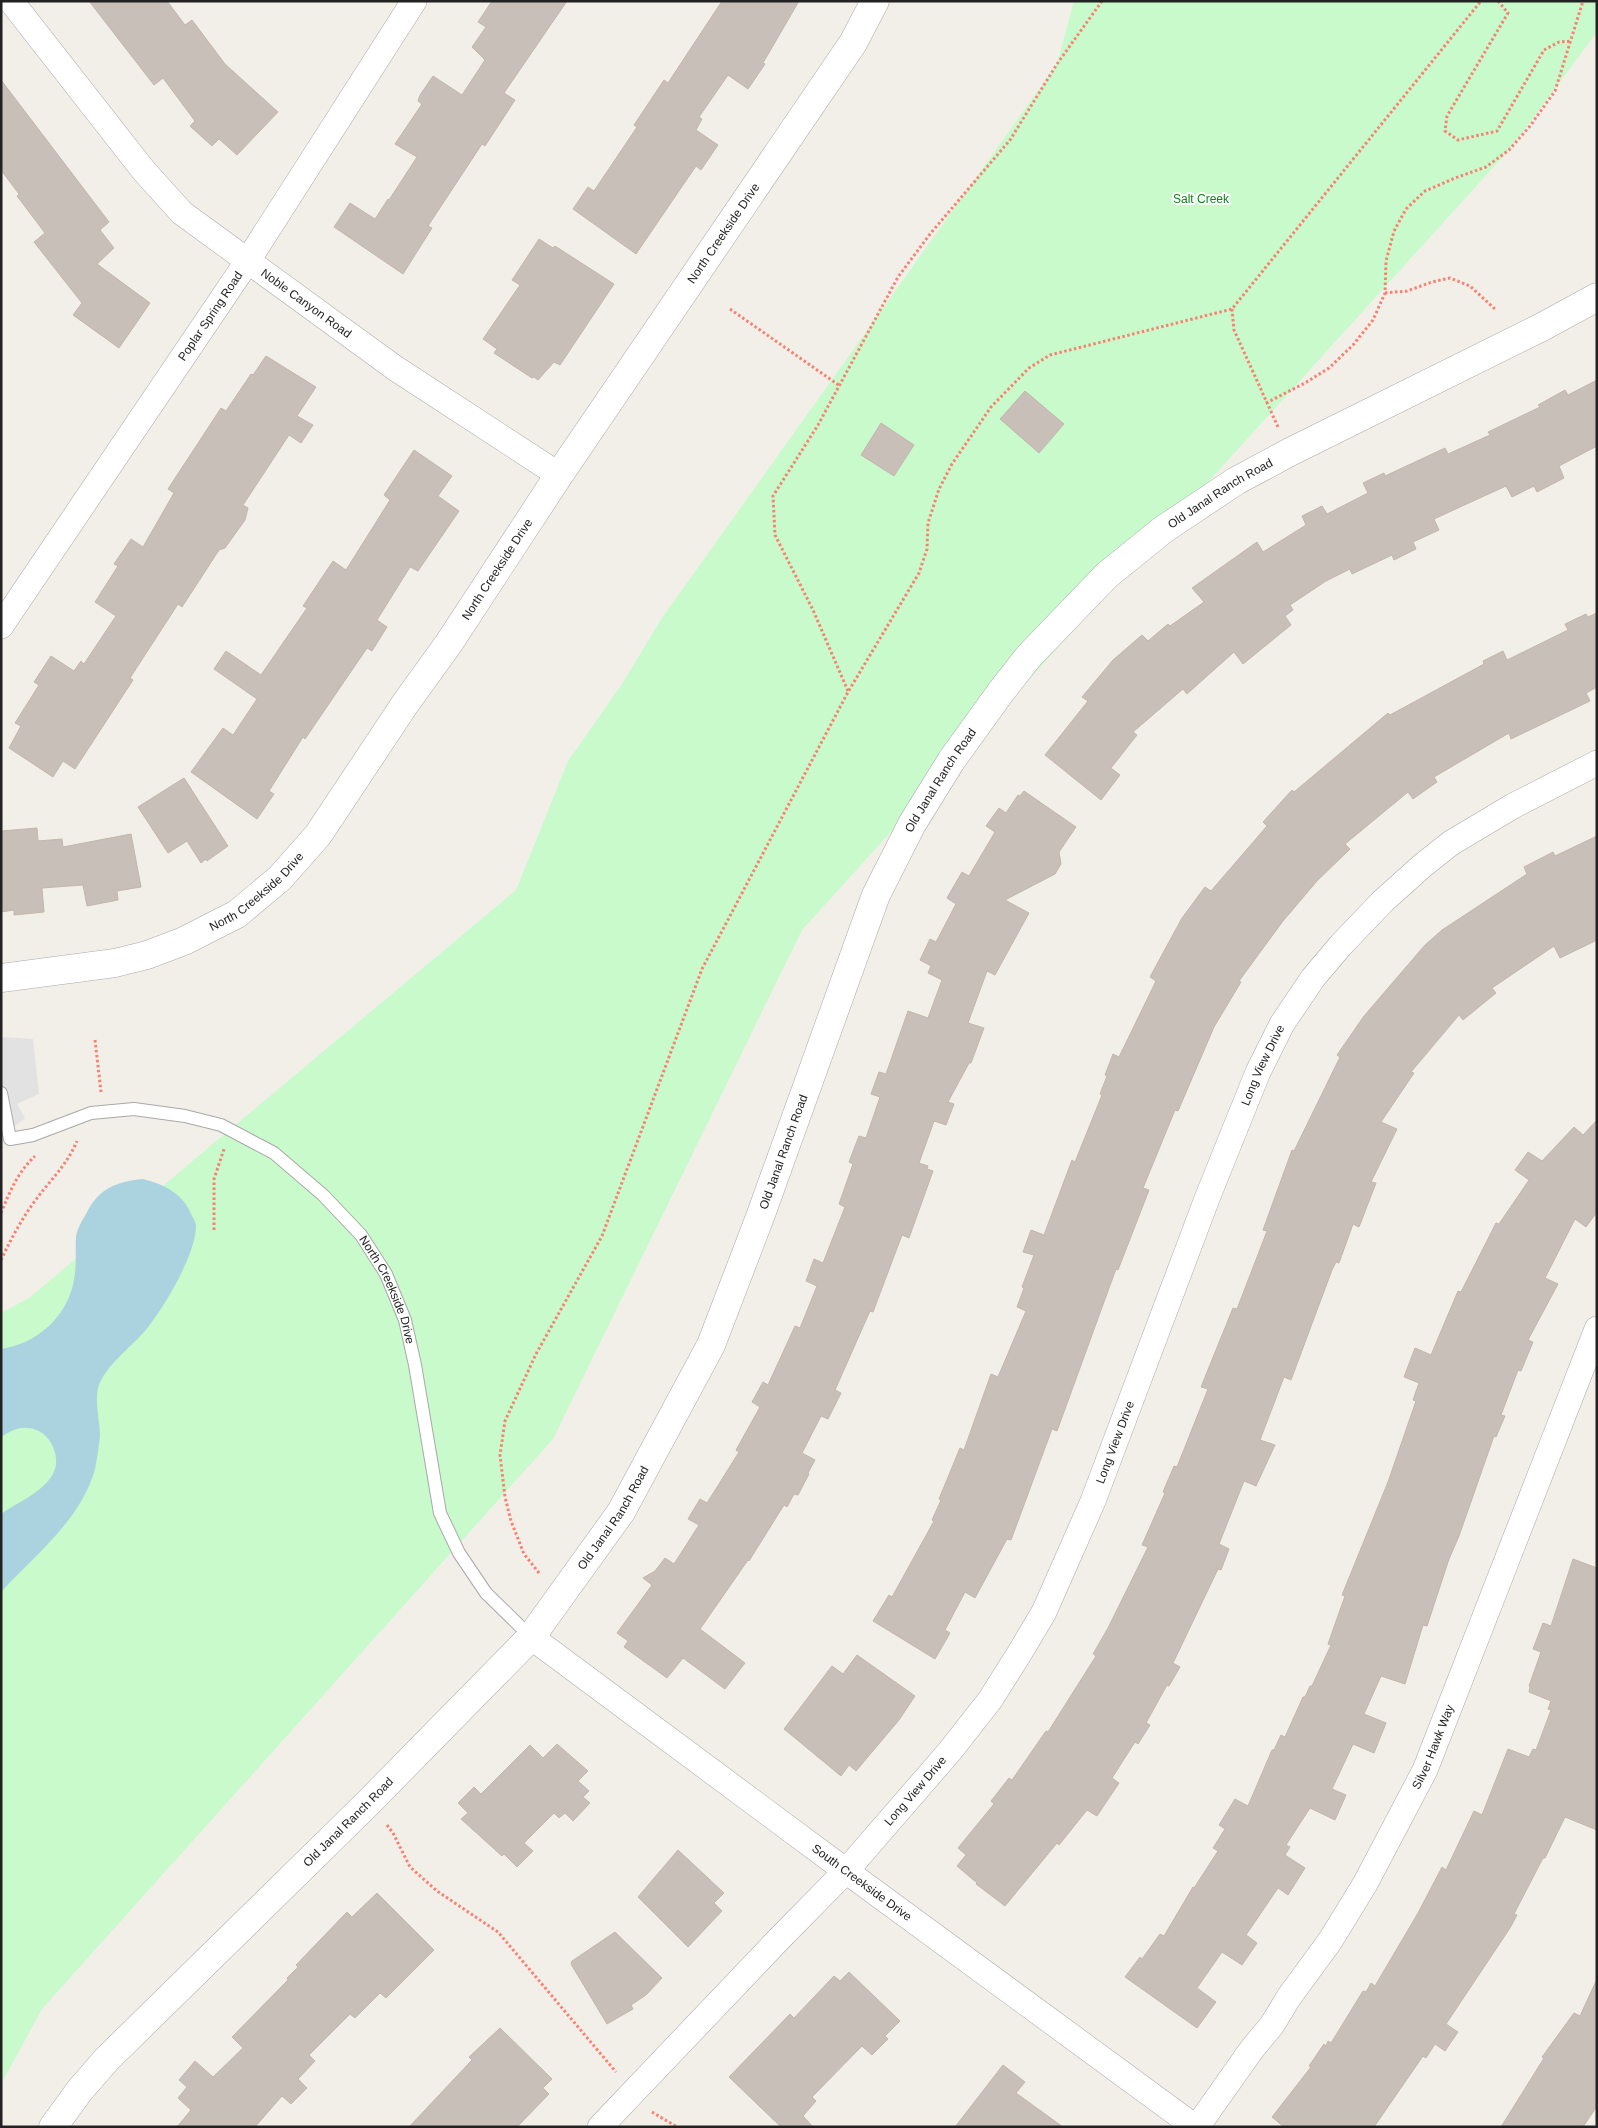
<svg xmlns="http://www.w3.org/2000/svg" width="1598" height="2128" viewBox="0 0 1598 2128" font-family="Arial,sans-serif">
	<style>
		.park { fill: #c8facc }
		.parking { fill: #e2e2e2 }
		.water { fill: #aad3df }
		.building { fill: #c7bfb8; stroke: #c4b6ab }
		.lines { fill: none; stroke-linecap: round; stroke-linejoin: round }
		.service-casing { stroke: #a9a9a9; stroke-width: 14 }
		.minor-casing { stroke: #a9a9a9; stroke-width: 26 }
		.tertiary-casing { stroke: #a9a9a9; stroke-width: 29 }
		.path { stroke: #fa8072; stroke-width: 3; stroke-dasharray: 2.5 2.5; stroke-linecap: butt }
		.service { stroke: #fff; stroke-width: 12 }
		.minor { stroke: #fff; stroke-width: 25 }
		.tertiary { stroke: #fff; stroke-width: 28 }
		.labels { text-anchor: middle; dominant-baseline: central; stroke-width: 4; stroke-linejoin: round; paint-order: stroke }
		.park-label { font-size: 12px; fill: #0c8416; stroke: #fff }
		.street-label { font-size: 12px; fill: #222; stroke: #fff }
	</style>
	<rect width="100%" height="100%" fill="#f2efe9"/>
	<path class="park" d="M 1074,1 L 1597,1 L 1597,32 L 1509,150 L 802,930 L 553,1439 L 42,2009 L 1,2084 L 1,1313 L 29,1298 L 516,890 L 568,761 L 622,684 L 662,618 L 1057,64 Z"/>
	<path class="parking" d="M 1,1037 L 33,1039 L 39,1094 L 17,1104 L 25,1118 L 1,1137 Z"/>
	<path class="water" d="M 143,1179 C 165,1185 183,1193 192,1216 C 194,1219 196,1223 196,1226 C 196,1255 163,1309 145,1331 C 130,1348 110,1362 100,1382 C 93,1398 100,1419 100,1435 C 99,1446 97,1459 95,1469 C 81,1520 35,1555 1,1592 L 1,1514 C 18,1502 42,1493 53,1474 C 63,1455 48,1428 27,1428 C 18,1427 9,1432 1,1437 L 1,1349 C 37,1344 68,1316 74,1280 C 77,1266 75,1251 76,1237 C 77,1230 81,1222 85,1216 C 98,1189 114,1182 143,1179 Z"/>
	<g class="building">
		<path d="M 89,1 L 167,1 L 185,25 L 192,20 L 225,64 L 278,112 L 237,155 L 219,139 L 212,146 L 190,126 L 195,121 L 163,78 L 154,85 Z"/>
		<path d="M 492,1 L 567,1 L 504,93 L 515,100 L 485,146 L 482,144 L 428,226 L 432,228 L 403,274 L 334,227 L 350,203 L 375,219 L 388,199 L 389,200 L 417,157 L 395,144 L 422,104 L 418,101 L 420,95 L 433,76 L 462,95 L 485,60 L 472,47 L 486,27 L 478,22 Z"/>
		<path d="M 722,1 L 799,1 L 763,63 L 765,64 L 748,89 L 728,75 L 699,117 L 702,119 L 696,130 L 718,145 L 701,170 L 696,166 L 636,254 L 573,209 L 588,187 L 594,191 L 637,127 L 634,125 L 664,80 L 668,83 Z"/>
		<path d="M 1,80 L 109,222 L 100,230 L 114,248 L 97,264 L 150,303 L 119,348 L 73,315 L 82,303 L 34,242 L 45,233 L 17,196 L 19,194 L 1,170 Z"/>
		<path d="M 539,239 L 553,248 L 555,246 L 614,284 L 560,365 L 554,362 L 538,380 L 534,377 L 532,378 L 494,353 L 497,349 L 483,339 L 520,285 L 512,280 Z"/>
		<path d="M 266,356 L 316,387 L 297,416 L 313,425 L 301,443 L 289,435 L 243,505 L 248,508 L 245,520 L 225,548 L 219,550 L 182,607 L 178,604 L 130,678 L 133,680 L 75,769 L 63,761 L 53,777 L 9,748 L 21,726 L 15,723 L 39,685 L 34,682 L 51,656 L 74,671 L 81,661 L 84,664 L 116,616 L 95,602 L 118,566 L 114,564 L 131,539 L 143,547 L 174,493 L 168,489 L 221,408 L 226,411 L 251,374 L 253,375 Z"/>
		<path d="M 1597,380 L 1597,446 L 1559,466 L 1564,478 L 1537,492 L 1534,486 L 1512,497 L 1506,486 L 1434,519 L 1439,530 L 1413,542 L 1416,549 L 1394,560 L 1392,555 L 1352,574 L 1350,569 L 1326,581 L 1290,605 L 1293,610 L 1285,616 L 1291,625 L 1243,664 L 1234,652 L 1187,694 L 1183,689 L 1133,732 L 1137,735 L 1111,768 L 1120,775 L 1101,800 L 1045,755 L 1088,701 L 1082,697 L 1113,660 L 1142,635 L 1148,641 L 1168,624 L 1170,626 L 1204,602 L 1192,588 L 1257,542 L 1263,552 L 1306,525 L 1302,516 L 1322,506 L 1327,514 L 1368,493 L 1363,483 L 1384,473 L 1385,476 L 1445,448 L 1448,454 L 1490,435 L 1488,432 L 1540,407 L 1538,405 L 1565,390 L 1568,395 Z"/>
		<path d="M 1025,391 L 1064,424 L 1039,453 L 1000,419 Z"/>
		<path d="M 881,423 L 914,445 L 894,476 L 861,455 Z"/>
		<path d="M 414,450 L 452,476 L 438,496 L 459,511 L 418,571 L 410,567 L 377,620 L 387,627 L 372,651 L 367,648 L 305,739 L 303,737 L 269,791 L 274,794 L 257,819 L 191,772 L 223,728 L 233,735 L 257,699 L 214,669 L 226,651 L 261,675 L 307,608 L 303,606 L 333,561 L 346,570 L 390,500 L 384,495 Z"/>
		<path d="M 1597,613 L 1597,687 L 1586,693 L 1590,701 L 1511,739 L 1509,733 L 1434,777 L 1437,782 L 1413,799 L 1408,792 L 1345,844 L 1350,849 L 1317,881 L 1283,921 L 1239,981 L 1241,982 L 1214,1027 L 1178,1111 L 1175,1110 L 1143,1188 L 1149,1190 L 1118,1270 L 1116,1269 L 1057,1431 L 1052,1429 L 1011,1540 L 1007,1539 L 975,1598 L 965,1592 L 945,1630 L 950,1633 L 935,1659 L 873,1621 L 889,1595 L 892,1597 L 934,1521 L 932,1520 L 941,1500 L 939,1499 L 960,1448 L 964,1450 L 991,1374 L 998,1377 L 1026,1311 L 1017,1307 L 1024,1288 L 1022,1287 L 1034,1255 L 1023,1252 L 1031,1230 L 1044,1235 L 1072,1160 L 1075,1162 L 1102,1095 L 1100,1094 L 1107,1076 L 1105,1075 L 1113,1054 L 1119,1057 L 1156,981 L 1150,977 L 1182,918 L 1205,887 L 1211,891 L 1267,826 L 1263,822 L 1292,790 L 1294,792 L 1388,713 L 1390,715 L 1484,664 L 1483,661 L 1503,651 L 1507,660 L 1568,630 L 1565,624 L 1586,614 L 1588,617 Z"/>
		<path d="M 184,778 L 228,846 L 207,861 L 206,859 L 201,863 L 187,841 L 168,853 L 138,807 Z"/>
		<path d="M 1024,791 L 1076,827 L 1059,852 L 1061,864 L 1055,874 L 1005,900 L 1029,913 L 995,975 L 987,971 L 968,1023 L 984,1028 L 971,1063 L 969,1063 L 948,1102 L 954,1104 L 946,1125 L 934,1121 L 919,1163 L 928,1166 L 927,1169 L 933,1171 L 909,1238 L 902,1235 L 873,1312 L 870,1311 L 835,1390 L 841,1393 L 828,1419 L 821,1416 L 802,1453 L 815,1460 L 808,1473 L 809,1474 L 798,1495 L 794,1494 L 787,1507 L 784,1505 L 749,1561 L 748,1560 L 700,1629 L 745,1663 L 725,1689 L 683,1658 L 667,1678 L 624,1647 L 628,1641 L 617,1633 L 652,1585 L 643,1578 L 655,1571 L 665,1558 L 674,1564 L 699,1525 L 688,1519 L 700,1499 L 707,1503 L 739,1452 L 736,1450 L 760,1407 L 752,1402 L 763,1382 L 768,1385 L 795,1326 L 800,1328 L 817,1286 L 806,1281 L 814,1259 L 823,1263 L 845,1207 L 839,1204 L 853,1164 L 849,1162 L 859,1136 L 866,1138 L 880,1097 L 871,1094 L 879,1072 L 886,1074 L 908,1011 L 928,1018 L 942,980 L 928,973 L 931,966 L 920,960 L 930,939 L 936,942 L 956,904 L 947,898 L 962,872 L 969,876 L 995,832 L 986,826 L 999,808 L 1006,813 L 1018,795 L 1020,796 Z"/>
		<path d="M 37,828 L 38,841 L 62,839 L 63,847 L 131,834 L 141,887 L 117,891 L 118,900 L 87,906 L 83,885 L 42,888 L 44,912 L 14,915 L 14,910 L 1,912 L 1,831 Z"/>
		<path d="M 1597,836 L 1597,940 L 1560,958 L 1554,946 L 1492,988 L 1496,993 L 1463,1020 L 1459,1015 L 1411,1072 L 1414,1073 L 1381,1122 L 1397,1129 L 1371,1182 L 1376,1183 L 1359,1227 L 1353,1224 L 1339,1263 L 1336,1262 L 1332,1270 L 1291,1380 L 1284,1377 L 1260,1440 L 1275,1445 L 1256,1486 L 1244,1481 L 1219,1544 L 1229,1549 L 1221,1570 L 1218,1569 L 1173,1663 L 1180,1667 L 1169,1686 L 1167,1685 L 1146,1723 L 1150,1725 L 1138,1744 L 1135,1742 L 1112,1778 L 1119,1783 L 1097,1816 L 1087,1810 L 1059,1845 L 1057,1843 L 1005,1906 L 976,1884 L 977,1883 L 957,1866 L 966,1855 L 958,1848 L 994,1804 L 991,1801 L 1009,1778 L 1012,1780 L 1046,1731 L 1048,1732 L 1096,1656 L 1093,1654 L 1108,1628 L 1148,1547 L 1142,1545 L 1165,1493 L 1163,1492 L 1174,1466 L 1177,1467 L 1208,1389 L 1201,1387 L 1233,1308 L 1237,1309 L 1267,1231 L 1263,1230 L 1292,1150 L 1294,1151 L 1340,1057 L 1337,1055 L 1364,1016 L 1425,945 L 1442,930 L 1527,874 L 1524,867 L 1553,852 L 1555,856 Z"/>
		<path d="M 1597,1120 L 1597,1212 L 1586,1227 L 1575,1219 L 1545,1278 L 1558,1284 L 1528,1340 L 1533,1342 L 1521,1371 L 1518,1370 L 1501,1415 L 1505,1416 L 1496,1437 L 1494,1436 L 1459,1536 L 1449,1559 L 1427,1626 L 1423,1625 L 1405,1684 L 1381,1676 L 1364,1714 L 1386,1723 L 1374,1753 L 1353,1744 L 1332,1789 L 1346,1795 L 1335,1820 L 1310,1808 L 1286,1845 L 1290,1847 L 1285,1855 L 1305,1868 L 1288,1895 L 1278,1888 L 1246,1935 L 1257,1943 L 1242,1965 L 1222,1952 L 1197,1988 L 1216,2002 L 1197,2028 L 1125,1977 L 1140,1957 L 1142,1959 L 1160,1934 L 1164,1936 L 1193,1887 L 1194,1888 L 1218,1851 L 1213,1848 L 1225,1829 L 1219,1825 L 1235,1799 L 1248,1806 L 1272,1750 L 1274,1750 L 1281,1735 L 1285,1737 L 1303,1697 L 1305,1697 L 1310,1686 L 1312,1686 L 1331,1645 L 1328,1644 L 1345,1596 L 1342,1595 L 1388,1482 L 1416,1401 L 1413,1400 L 1419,1383 L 1404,1377 L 1415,1348 L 1431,1355 L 1458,1291 L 1461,1292 L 1463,1288 L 1496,1223 L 1499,1224 L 1529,1180 L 1515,1170 L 1528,1152 L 1542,1161 L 1574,1127 L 1583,1135 Z"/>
		<path d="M 1573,1559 L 1597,1568 L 1597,1830 L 1565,1817 L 1545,1858 L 1543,1858 L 1514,1914 L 1517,1915 L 1510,1928 L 1446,2024 L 1458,2032 L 1445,2051 L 1435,2044 L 1426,2058 L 1423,2056 L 1374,2127 L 1284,2127 L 1272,2117 L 1311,2067 L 1309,2066 L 1324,2044 L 1326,2046 L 1328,2041 L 1331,2043 L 1363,1991 L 1366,1992 L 1371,1983 L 1375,1986 L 1418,1913 L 1442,1867 L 1446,1870 L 1474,1811 L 1482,1815 L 1508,1749 L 1529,1757 L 1533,1749 L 1536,1750 L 1551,1710 L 1548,1709 L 1551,1701 L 1529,1692 L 1530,1687 L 1529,1686 L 1541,1652 L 1533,1649 L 1543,1623 L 1551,1626 Z"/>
		<path d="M 857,1655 L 915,1696 L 899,1720 L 856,1771 L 849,1765 L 841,1776 L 784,1729 L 832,1666 L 843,1674 Z"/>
		<path d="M 557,1744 L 588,1771 L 578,1781 L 589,1791 L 583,1797 L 590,1803 L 573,1821 L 565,1813 L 559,1818 L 554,1813 L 524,1843 L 533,1851 L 517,1867 L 504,1854 L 502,1856 L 461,1819 L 468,1813 L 458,1803 L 474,1787 L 481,1794 L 530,1745 L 543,1758 Z"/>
		<path d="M 678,1850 L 724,1893 L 714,1903 L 722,1911 L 688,1947 L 638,1897 Z"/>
		<path d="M 377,1893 L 434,1950 L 386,1998 L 380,1993 L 355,2018 L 350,2014 L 309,2055 L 315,2061 L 298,2079 L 307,2088 L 291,2104 L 282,2096 L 255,2127 L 177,2127 L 191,2110 L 178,2098 L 187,2087 L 179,2080 L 195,2061 L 213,2077 L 243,2048 L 232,2037 L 288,1980 L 287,1978 L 298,1967 L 296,1965 L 347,1912 L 352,1917 Z"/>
		<path d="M 615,1932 L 662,1978 L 646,1995 L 631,2005 L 633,2009 L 607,2024 L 571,1964 L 572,1961 Z"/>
		<path d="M 849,1972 L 900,2021 L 885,2036 L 888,2039 L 872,2055 L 862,2046 L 812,2097 L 816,2101 L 803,2116 L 813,2127 L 781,2127 L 729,2077 L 790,2014 L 794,2018 L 834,1976 L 840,1981 Z"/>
		<path d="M 1597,1979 L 1597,2106 L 1583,2127 L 1501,2127 L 1544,2058 L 1542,2057 L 1574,2013 L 1580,2016 Z"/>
		<path d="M 500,2028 L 552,2079 L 543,2088 L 549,2094 L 517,2127 L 409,2127 L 472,2060 L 469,2057 Z"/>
		<path d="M 1003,2065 L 1025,2082 L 1016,2093 L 1063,2127 L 955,2127 Z"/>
	</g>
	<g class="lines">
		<g class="service-casing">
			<g id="service">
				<path id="s1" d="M 1,1093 L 10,1139 L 33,1135 L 91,1113 L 134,1109 L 185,1116 L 221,1125 L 274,1153 L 323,1195 L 361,1235 L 386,1274 L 405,1320 L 415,1365 L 440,1513 L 459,1553 L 486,1593 L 531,1637"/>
			</g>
		</g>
		<g class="minor-casing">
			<g id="minor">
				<path id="s2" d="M 11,1 L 144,171 L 182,213 L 395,368 L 559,475"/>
				<path id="s3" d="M 1,626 L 247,262 L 414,1"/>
				<path id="s4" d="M 531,1637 L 846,1871 L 1195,2127"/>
				<path id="s5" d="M 600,2127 L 780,1938 L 846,1871 L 950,1751 L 990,1700 L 1019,1654 L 1044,1612 L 1093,1501 L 1208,1196 L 1258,1072 L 1282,1024 L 1313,978 L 1340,946 L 1383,901 L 1422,866 L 1451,843 L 1513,806 L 1597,763"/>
				<path id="s6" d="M 1197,2127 L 1252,2049 L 1272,2025 L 1289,1997 L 1330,1941 L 1365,1884 L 1425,1770 L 1597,1329"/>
			</g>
		</g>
		<g class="tertiary-casing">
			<g id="tertiary">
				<path id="s7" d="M 1,978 L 115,963 L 147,955 L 184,941 L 237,914 L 280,878 L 318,835 L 405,704 L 449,643 L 559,475 L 853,43 L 875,1"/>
				<path id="s8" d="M 53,2127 L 80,2090 L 107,2059 L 368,1803 L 531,1637 L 621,1512 L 711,1345 L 760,1217 L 876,895 L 912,824 L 951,761 L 1000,693 L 1029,656 L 1107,575 L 1164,529 L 1236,481 L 1290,452 L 1542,327 L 1597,297"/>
			</g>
		</g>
		<g class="path">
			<path d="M 1498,1 L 1508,13 L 1447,116 L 1445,131 L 1458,140 L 1497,131 L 1544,50 L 1559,42 L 1572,41"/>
			<path d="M 1385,293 L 1407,291 L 1432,282 L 1450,278 L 1470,286 L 1496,310"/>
			<path d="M 730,309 L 840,386"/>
			<path d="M 1232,309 L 1234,330 L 1278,427"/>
			<path d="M 1266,403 L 1305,383 L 1329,368 L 1353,345 L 1373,320 L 1385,293 L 1386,261 L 1394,231 L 1406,209 L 1425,191 L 1455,178 L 1486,167 L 1509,150 L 1530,126 L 1555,91 L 1583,1"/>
			<path d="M 848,691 L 813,610 L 775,535 L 773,496 L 818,425 L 898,277 L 930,234 L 1010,140 L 1057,64 L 1102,1"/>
			<path d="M 95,1040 L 101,1092"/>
			<path d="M 1,1213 C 10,1191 18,1172 35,1156"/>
			<path d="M 214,1230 L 214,1179 L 224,1149"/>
			<path d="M 1,1260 C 10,1241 20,1222 32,1205 C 48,1182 66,1167 77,1141"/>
			<path d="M 539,1573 L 524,1554 L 511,1521 L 505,1497 L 500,1455 L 505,1421 L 536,1354 L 602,1236 L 702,969 L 848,692 L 919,573 L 927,549 L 928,523 L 939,489 L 952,464 L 991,407 L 1029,368 L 1050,355 L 1232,309 L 1481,1"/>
			<path d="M 387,1825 L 393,1833 L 410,1867 L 437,1891 L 498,1932 L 616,2072"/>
			<path d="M 652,2112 L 677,2127"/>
		</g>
		<use href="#service" class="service"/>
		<use href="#minor" class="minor"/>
		<use href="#tertiary" class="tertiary"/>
	</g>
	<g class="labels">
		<g class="park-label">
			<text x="1201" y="199">Salt Creek</text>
		</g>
		<g class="street-label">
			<text stroke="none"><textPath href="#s7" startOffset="1086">North Creekside Drive</textPath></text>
			<text stroke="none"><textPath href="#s2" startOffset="426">Noble Canyon Road</textPath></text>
			<text stroke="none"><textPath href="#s3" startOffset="374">Poplar Spring Road</textPath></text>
			<text stroke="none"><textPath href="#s8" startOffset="2045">Old Janal Ranch Road</textPath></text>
			<text stroke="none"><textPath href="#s7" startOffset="681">North Creekside Drive</textPath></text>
			<text stroke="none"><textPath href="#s8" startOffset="1640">Old Janal Ranch Road</textPath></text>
			<text stroke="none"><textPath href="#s7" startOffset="276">North Creekside Drive</textPath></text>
			<text stroke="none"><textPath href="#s5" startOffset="1271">Long View Drive</textPath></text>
			<text stroke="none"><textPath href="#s8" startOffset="1235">Old Janal Ranch Road</textPath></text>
			<text stroke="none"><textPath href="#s1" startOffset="505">North Creekside Drive</textPath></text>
			<text stroke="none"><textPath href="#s5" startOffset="866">Long View Drive</textPath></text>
			<text stroke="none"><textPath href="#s8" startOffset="830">Old Janal Ranch Road</textPath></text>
			<text stroke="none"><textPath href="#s6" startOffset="449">Silver Hawk Way</textPath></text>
			<text stroke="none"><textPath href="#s5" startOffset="461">Long View Drive</textPath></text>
			<text stroke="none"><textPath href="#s8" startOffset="425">Old Janal Ranch Road</textPath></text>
			<text stroke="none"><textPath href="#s4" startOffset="412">South Creekside Drive</textPath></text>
		</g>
	</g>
	<rect width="1598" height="2128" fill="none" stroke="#222222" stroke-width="5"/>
</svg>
